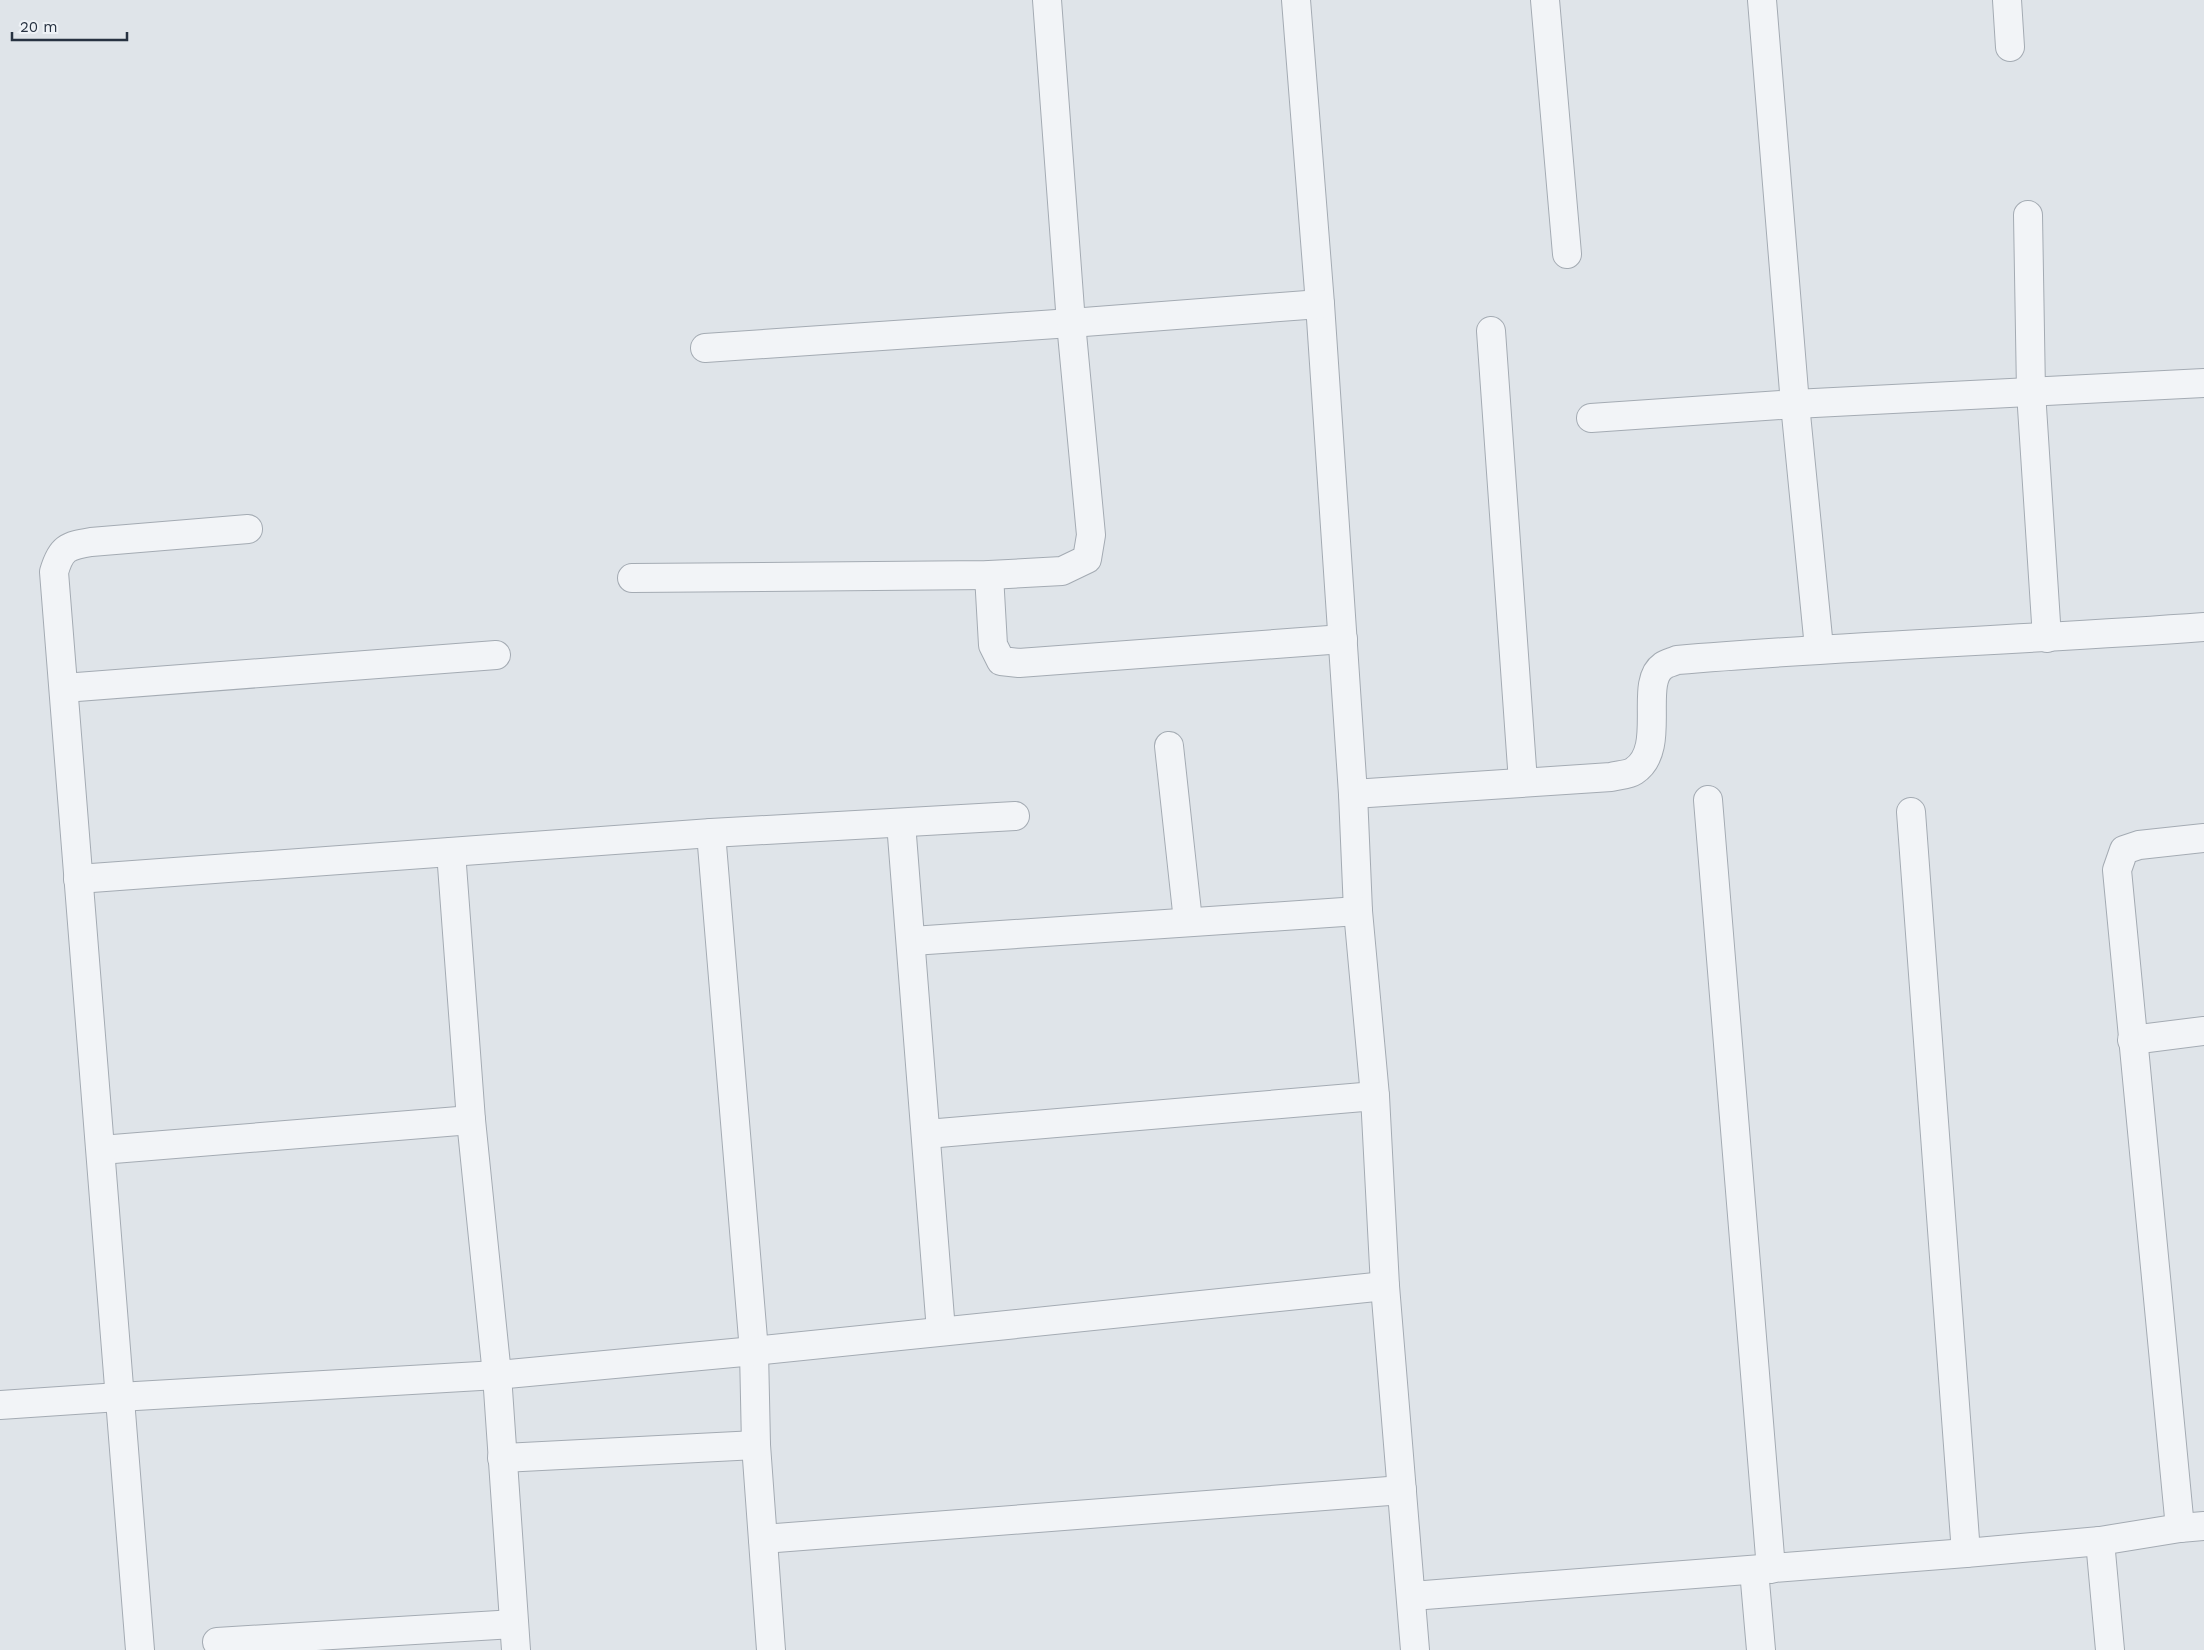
<svg xmlns="http://www.w3.org/2000/svg" width="2204" height="1650" viewBox="0 0 2204 1650" font-family="'Work Sans',sans-serif">
	<style>
		.lines { fill: none; stroke-linecap: round; stroke-linejoin: round }
		.street-casing { stroke: #a4abb3; stroke-width: 30 }
		.street { stroke: #f2f4f7; stroke-width: 28 }
	</style>
	<rect width="100%" height="100%" fill="#dfe4e9"/>
	<g class="lines">
		<g class="street-casing">
			<g id="street">
				<path d="M 1296,0 L 1320,304 L 1353,794 L 1358,911 L 1375,1096 L 1385,1286 L 1415,1650"/>
				<path d="M 1545,0 L 1567,254"/>
				<path d="M 1762,0 L 1795,404 L 1819,648"/>
				<path d="M 2007,0 L 2010,47"/>
				<path d="M 2028,215 L 2031,392 L 2047,638"/>
				<path d="M 1491,331 L 1523,782"/>
				<path d="M 705,348 L 1071,323 L 1320,304"/>
				<path d="M 1591,418 L 1795,404 L 2204,383"/>
				<path d="M 989,575 L 993,645 L 1001,661 L 1019,663 L 1343,639"/>
				<path d="M 632,578 L 989,575 L 1062,571 L 1087,559 L 1091,535 L 1071,323 L 1047,0"/>
				<path d="M 64,688 L 496,655"/>
				<path d="M 1169,746 L 1188,921"/>
				<path d="M 1353,794 L 1611,777 C 1618,775 1628,775 1634,771 C 1668,749 1638,683 1663,666 C 1667,663 1673,662 1677,660 C 1853,645 2028,640 2204,627"/>
				<path d="M 1708,800 L 1771,1569"/>
				<path d="M 1911,812 L 1966,1553"/>
				<path d="M 901,823 L 941,1331"/>
				<path d="M 711,833 L 754,1351 L 756,1445 L 771,1650"/>
				<path d="M 451,852 L 471,1120 L 497,1375 L 516,1650"/>
				<path d="M 78,879 L 711,833 L 1015,816"/>
				<path d="M 912,941 L 1358,911"/>
				<path d="M 2132,1040 L 2204,1031"/>
				<path d="M 927,1134 L 1375,1096"/>
				<path d="M 101,1150 L 471,1120"/>
				<path d="M 0,1405 L 119,1397 L 497,1375 L 754,1351 L 1385,1286"/>
				<path d="M 502,1458 L 756,1445"/>
				<path d="M 2180,1528 L 2117,870 L 2124,850 L 2139,845 L 2204,838"/>
				<path d="M 763,1539 L 1402,1490"/>
				<path d="M 2100,1541 L 2110,1650"/>
				<path d="M 1754,1570 L 1761,1650"/>
				<path d="M 1412,1596 L 1966,1553 L 2100,1541 L 2180,1528 L 2204,1526"/>
				<path d="M 217,1642 L 514,1624"/>
				<path d="M 140,1650 L 54,572 C 61,548 67,546 91,542 L 248,529"/>
			</g>
		</g>
		<use href="#street" class="street"/>
	</g>
	<path d="M12 32v8h115v-8" fill="none" stroke="#273241" stroke-width="2.5"/>
	<text x="20" y="32" font-size="15" fill="#273241" stroke="#eef2f6" stroke-width="4" paint-order="stroke">20 m</text>
</svg>
